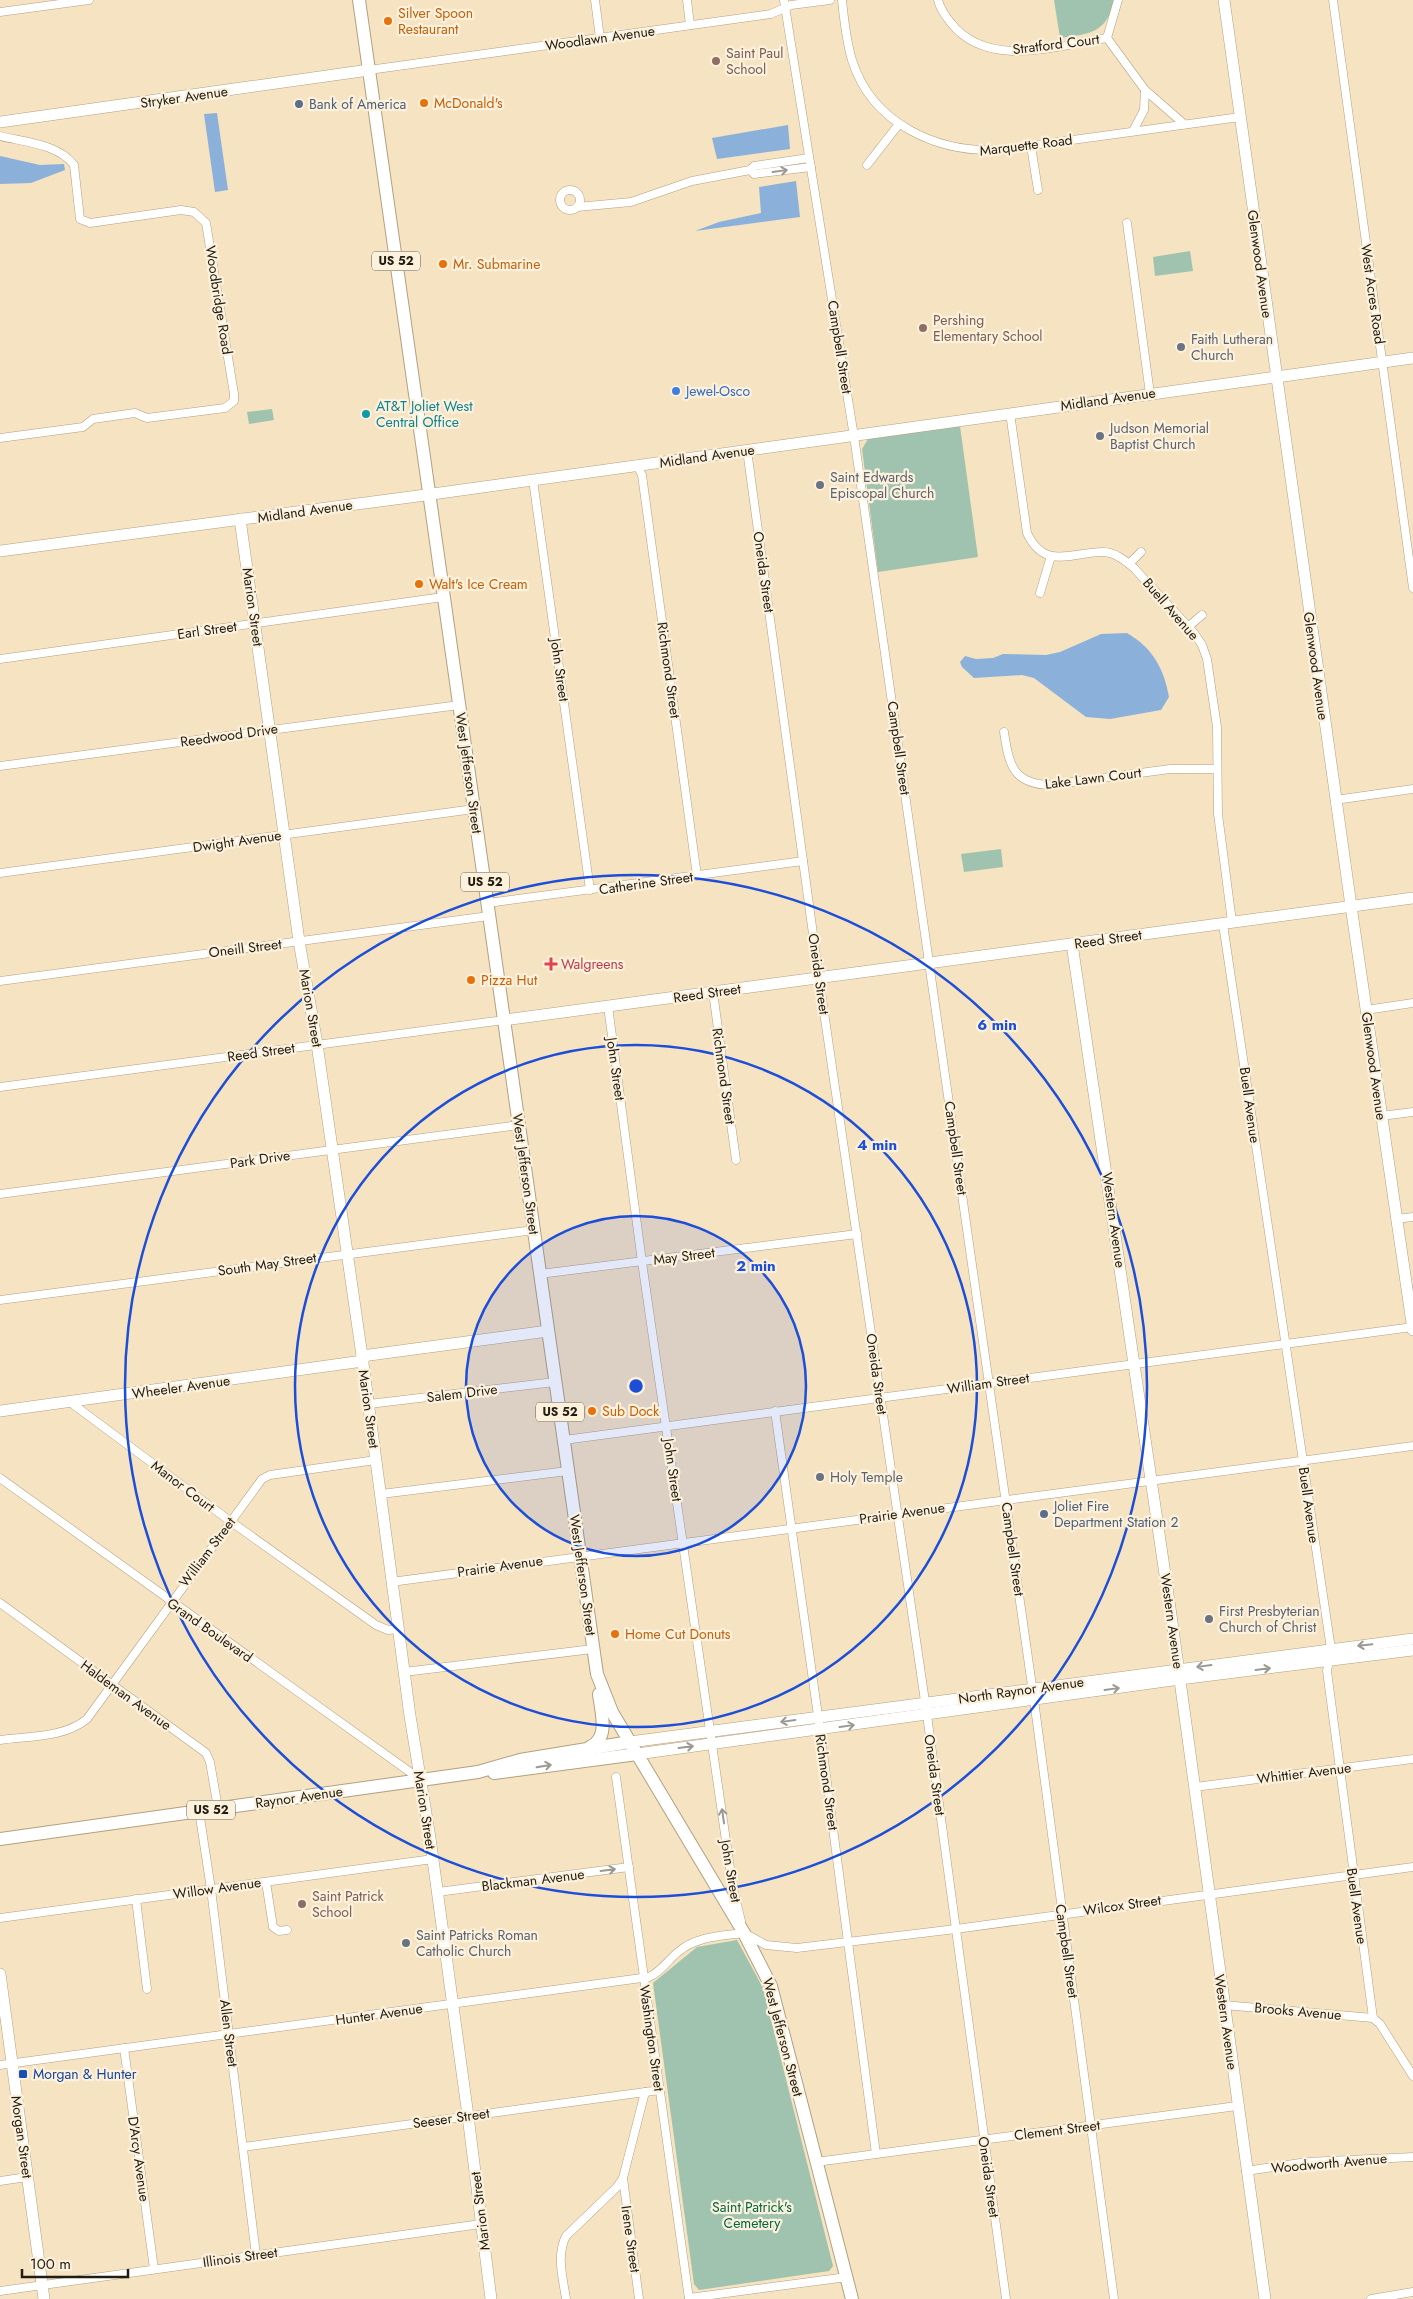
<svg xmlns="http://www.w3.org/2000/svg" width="1413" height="2299" viewBox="0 0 1413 2299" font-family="Jost,sans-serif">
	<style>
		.green { fill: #9fc3ae }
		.water { fill: #8bb1da }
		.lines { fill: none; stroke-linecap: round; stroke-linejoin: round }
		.street-casing { stroke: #b2a081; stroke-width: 9 }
		.secondary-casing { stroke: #b2a081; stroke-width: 12 }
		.primary-casing { stroke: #b2a081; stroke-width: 14 }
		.street { stroke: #fff; stroke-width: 8 }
		.secondary { stroke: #fff; stroke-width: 11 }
		.primary { stroke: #fff; stroke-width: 12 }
		.oneway { stroke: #9c9993 }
		.ring { fill: none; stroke: #1d4ed8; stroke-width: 2.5 }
		.food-dot { fill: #e8710a; stroke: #fcf1dd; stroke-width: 2 }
		.education-dot { fill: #8d6e63; stroke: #fcf1dd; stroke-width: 2 }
		.service-dot { fill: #5c6f8a; stroke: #fcf1dd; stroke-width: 2 }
		.worship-dot { fill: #6b7280; stroke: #fcf1dd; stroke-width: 2 }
		.shop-dot { fill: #3f7fe0; stroke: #fcf1dd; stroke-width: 2 }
		.culture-dot { fill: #0f9aa8; stroke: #fcf1dd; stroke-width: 2 }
		.health-dot { fill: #e0444e; stroke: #fcf1dd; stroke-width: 2 }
		.transit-dot { fill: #1a4fb4; stroke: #fcf1dd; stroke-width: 2 }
		.labels { text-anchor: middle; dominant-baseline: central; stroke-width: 4.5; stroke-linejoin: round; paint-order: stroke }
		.shield { fill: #fcf1dd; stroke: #645c4e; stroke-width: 1 }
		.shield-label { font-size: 12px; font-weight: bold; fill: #231c10 }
		.food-label { font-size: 14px; fill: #c56008; stroke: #fcf1dd; text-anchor: start }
		.street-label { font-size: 14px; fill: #231c10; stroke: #fcf1dd }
		.education-label { font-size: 14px; fill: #785e54; stroke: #fcf1dd; text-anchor: start }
		.service-label { font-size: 14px; fill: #4e5e75; stroke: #fcf1dd; text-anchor: start }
		.worship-label { font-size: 14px; fill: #5b616d; stroke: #fcf1dd; text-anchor: start }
		.shop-label { font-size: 14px; fill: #366cbe; stroke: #fcf1dd; text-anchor: start }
		.culture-label { font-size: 14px; fill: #0d838f; stroke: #fcf1dd; text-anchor: start }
		.health-label { font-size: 14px; fill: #be3a42; stroke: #fcf1dd; text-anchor: start }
		.transit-label { font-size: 14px; fill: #164399; stroke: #fcf1dd; text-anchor: start }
		.park-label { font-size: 14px; fill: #016842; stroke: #fcf1dd }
		.centre { fill: #1d4ed8; stroke: #fcf1dd; stroke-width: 2.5 }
		.ring-label { font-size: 15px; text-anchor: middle; font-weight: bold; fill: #1d4ed8; stroke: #fcf1dd; stroke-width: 4.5; stroke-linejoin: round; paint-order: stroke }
	</style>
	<rect width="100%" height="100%" fill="#f5e3c1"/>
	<g class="green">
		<path d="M 1054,0 L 1114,0 C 1107,33 1090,34 1060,38 Z"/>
		<path d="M 1190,251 L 1193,271 L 1155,276 L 1153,257 Z"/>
		<path d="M 272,409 L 274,420 L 249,424 L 247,412 Z"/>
		<path d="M 960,426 L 978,557 L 878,572 L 862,449 L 868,439 Z"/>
		<path d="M 1001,849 L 1003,867 L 964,872 L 961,854 Z"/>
		<path d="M 737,1940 L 763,1988 L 833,2266 L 829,2271 L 699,2290 L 694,2284 L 653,1983 L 697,1947 Z"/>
	</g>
	<g class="water">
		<path d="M 217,113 L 228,190 L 215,192 L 204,114 Z"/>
		<path d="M 788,125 L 790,149 L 717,159 L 712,138 Z"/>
		<path d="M 0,156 L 40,165 L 64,164 L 65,170 L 31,183 L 0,184 Z"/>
		<path d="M 796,181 L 800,217 L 695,231 L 719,222 L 761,213 L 759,187 Z"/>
		<path d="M 1127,633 C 1153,648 1164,669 1169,697 L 1161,710 L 1110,719 L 1086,717 L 1034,678 L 1022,675 L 974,678 L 962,667 L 960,662 L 965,656 L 976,659 L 993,658 L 1003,654 L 1046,655 L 1060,652 L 1101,634 Z"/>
	</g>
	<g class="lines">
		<g class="street-casing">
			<g id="street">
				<path d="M 595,0 L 600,38"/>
				<path d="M 687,0 L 690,25"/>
				<path d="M 784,0 L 855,443 L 1034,1700 L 1114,2299"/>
				<path d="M 842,0 C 844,20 846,40 852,60 C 872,124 937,153 1000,150 L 1240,117"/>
				<path d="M 938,0 C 940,8 946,17 951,23 C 988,70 1057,45 1107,38"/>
				<path d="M 1333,0 L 1413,588"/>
				<path d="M 0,12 L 89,0"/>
				<path d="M 1107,38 L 1145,90 L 1184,124"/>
				<path d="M 1107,38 L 1118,0"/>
				<path d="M 369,70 L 771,14 L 791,5 L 830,0"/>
				<path d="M 1133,131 L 1144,110 L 1145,90"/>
				<path d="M 0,136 C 24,142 58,144 74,165 L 80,219 L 90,223 L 181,210 L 194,212 L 206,223 L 234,394 L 234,401 L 225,408 L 147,418 L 135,413 L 93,419 L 83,427 L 0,438"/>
				<path d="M 1031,146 L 1038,190"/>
				<path d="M 867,165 L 899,124"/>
				<path d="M 750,170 L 754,174 L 811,167"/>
				<circle cx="570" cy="200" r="10"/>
				<path d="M 577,207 L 631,202 L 692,181 L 750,170 L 754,166 L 809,158"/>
				<path d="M 1127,223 L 1150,394"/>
				<path d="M 1010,413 L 1027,533 C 1045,571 1072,552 1103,552 C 1115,552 1126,561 1134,568 L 1194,633 L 1202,645 L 1207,659 L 1217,727 L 1218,814 L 1232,922"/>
				<path d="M 747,450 L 819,978 L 927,1715 L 1006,2299"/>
				<path d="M 637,465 L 642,475 L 697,876"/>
				<path d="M 533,480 L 590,890"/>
				<path d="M 1129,564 L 1141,552"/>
				<path d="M 1040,593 L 1051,556"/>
				<path d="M 1188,627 L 1202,615"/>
				<path d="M 0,659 L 443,597"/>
				<path d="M 1004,732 C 1009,765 1013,784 1050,785 L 1170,769 L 1217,769"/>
				<path d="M 0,766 L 459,705"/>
				<path d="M 1335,800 L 1413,789"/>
				<path d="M 0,873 L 474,809"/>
				<path d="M 488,903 L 803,861"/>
				<path d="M 1223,924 L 1331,1649 L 1327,1671 L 1373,2018 L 1380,2024 L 1413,2076"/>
				<path d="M 0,981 L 489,916"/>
				<path d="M 713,992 L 736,1160"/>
				<path d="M 608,1006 L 642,1262 L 733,1889 L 741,1921"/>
				<path d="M 1366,1010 L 1413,1003"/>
				<path d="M 0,1087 L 504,1020"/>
				<path d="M 1381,1116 L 1413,1112"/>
				<path d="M 0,1194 L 519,1125"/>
				<path d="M 1396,1219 L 1413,1217"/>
				<path d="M 540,1274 L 857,1234"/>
				<path d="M 0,1300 L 534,1230"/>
				<path d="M 70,1402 L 230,1521 L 376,1625 L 388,1630 L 398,1629"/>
				<path d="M 369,1404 L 555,1382"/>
				<path d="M 775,1411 L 820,1730 L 876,2154"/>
				<path d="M 564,1440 L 1413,1327"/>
				<path d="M 0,1478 L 421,1780"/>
				<path d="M 381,1494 L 568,1471"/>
				<path d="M 391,1582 L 1413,1446"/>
				<path d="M 0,1603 L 206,1753 L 210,1762 L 218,1808"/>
				<path d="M 404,1672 L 593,1649"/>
				<path d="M 0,1740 C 29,1736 64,1738 87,1719 L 262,1479 L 270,1475 L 376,1460"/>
				<path d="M 616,1777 L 689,2299"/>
				<path d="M 1195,1787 L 1413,1759"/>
				<path d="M 199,1811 L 211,1889 L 256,2255"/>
				<path d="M 266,1882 L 273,1927 L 279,1931 L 287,1930"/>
				<path d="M 438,1892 L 629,1867"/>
				<path d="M 136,1899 L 147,1989"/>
				<path d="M 0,1918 L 433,1859"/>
				<path d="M 746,1934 L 766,1945 L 797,1948 L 956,1929 L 1413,1867"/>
				<path d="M 1224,2005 L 1373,2018"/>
				<path d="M 124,2048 L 154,2269"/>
				<path d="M 0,2065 L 649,1977 C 661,1972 668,1960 678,1952 C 697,1936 721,1936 744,1933"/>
				<path d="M 243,2147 L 660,2090"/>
				<path d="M 816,2162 L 1237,2106"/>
				<path d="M 1246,2171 L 1307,2162 L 1413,2157"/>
				<path d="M 623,2178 L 639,2299"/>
				<path d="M 0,2181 L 27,2177"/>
				<path d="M 0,2291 L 481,2224"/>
				<path d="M 689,2298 L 847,2277"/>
				<path d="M 566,2299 C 563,2278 556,2256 566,2236 L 617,2187 L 623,2178 L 645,2092"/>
				<path d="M 1371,2299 L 1413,2292"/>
			</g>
		</g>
		<g class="secondary-casing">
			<g id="secondary">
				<path d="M 1224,0 L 1351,906 L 1413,1330"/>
				<path d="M 0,122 L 369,70"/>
				<path d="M 240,519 L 299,941 L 317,1044 L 362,1356 L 410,1716 L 430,1838 L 468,2116 L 491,2299"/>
				<path d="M 0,551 L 418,496 L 1413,358"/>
				<path d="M 1072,944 L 1171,1615 L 1265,2299"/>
				<path d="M 504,1020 L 1413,898"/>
				<path d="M 362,1356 L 548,1331"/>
				<path d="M 0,1411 L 363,1361"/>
				<path d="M 630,1742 L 1413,1639"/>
				<path d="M 637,1754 L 1180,1679 L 1413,1650"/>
				<path d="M 0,1974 L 44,2299"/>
			</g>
		</g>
		<g class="primary-casing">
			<g id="primary">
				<path d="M 359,0 L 597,1674 L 612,1712 L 744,1933 L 771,1986 L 852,2299"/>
				<path d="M 590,1747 C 610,1738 601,1712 599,1694"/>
				<path d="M 494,1773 L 637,1754"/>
				<path d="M 0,1839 L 478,1772 L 520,1760 L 630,1742"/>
			</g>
		</g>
		<use href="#street" class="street"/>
		<use href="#secondary" class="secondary"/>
		<use href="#primary" class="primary"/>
	</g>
	<defs><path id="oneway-shaft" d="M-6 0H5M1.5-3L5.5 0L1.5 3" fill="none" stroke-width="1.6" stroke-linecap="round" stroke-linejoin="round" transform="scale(1.25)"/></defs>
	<g class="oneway">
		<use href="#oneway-shaft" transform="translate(780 171) rotate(-8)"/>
		<use href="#oneway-shaft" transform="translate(1365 1645) rotate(174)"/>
		<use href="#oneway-shaft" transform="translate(1204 1666) rotate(172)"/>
		<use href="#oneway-shaft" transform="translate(1263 1669) rotate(-7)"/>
		<use href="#oneway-shaft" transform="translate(1112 1689) rotate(-8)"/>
		<use href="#oneway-shaft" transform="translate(788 1721) rotate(172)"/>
		<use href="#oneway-shaft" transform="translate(847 1726) rotate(-8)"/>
		<use href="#oneway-shaft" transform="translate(686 1747) rotate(-7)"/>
		<use href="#oneway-shaft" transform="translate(544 1766) rotate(-10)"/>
		<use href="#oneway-shaft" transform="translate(723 1816) rotate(-98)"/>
		<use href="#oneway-shaft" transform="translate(608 1870) rotate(-7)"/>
	</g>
	<circle cx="636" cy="1386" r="170" fill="#1d4ed8" fill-opacity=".12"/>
	<g class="ring">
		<circle cx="636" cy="1386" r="170"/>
		<circle cx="636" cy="1386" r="341"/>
		<circle cx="636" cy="1386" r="511"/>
	</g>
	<g class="food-dot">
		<circle cx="388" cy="21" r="5"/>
		<circle cx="424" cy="103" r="5"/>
		<circle cx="443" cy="264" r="5"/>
		<circle cx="419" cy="584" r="5"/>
		<circle cx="471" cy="980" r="5"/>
		<circle cx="592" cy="1411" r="5"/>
		<circle cx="615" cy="1634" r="5"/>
	</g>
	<g class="education-dot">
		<circle cx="716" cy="61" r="5"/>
		<circle cx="923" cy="328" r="5"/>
		<circle cx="302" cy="1904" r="5"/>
	</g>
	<g class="service-dot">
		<circle cx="299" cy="104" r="5"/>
		<circle cx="1044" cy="1514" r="5"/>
	</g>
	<g class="worship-dot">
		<circle cx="1181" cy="347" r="5"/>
		<circle cx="1100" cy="436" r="5"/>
		<circle cx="820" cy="485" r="5"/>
		<circle cx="820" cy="1477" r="5"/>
		<circle cx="1209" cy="1619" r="5"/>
		<circle cx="406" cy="1943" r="5"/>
	</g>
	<circle class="shop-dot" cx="676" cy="391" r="5"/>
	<circle class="culture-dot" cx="366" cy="414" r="5"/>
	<path class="health-dot" d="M548.5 956.5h5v5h5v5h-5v5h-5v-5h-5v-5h5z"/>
	<rect class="transit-dot" x="18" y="2069" width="10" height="10" rx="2.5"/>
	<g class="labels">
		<g class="shield">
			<rect x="372" y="251.5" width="48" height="19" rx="4"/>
			<rect x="461" y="872.5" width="48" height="19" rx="4"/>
			<rect x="536" y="1402.5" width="48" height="19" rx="4"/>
			<rect x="187" y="1800.5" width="48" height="19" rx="4"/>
		</g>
		<g class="shield-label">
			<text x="396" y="261">US 52</text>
			<text x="485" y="882">US 52</text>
			<text x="560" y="1412">US 52</text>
			<text x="211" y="1810">US 52</text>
		</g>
		<g class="food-label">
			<text x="398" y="13">Silver Spoon<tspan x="398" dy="16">Restaurant</tspan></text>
			<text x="434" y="103">McDonald's</text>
			<text x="453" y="264">Mr. Submarine</text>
			<text x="429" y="584">Walt's Ice Cream</text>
			<text x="481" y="980">Pizza Hut</text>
			<text x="602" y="1411">Sub Dock</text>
			<text x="625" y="1634">Home Cut Donuts</text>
		</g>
		<g class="street-label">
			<text transform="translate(600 38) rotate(-8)">Woodlawn Avenue</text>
			<text transform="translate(1056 44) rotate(-7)">Stratford Court</text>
			<text transform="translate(184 97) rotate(-8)">Stryker Avenue</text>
			<text transform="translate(1026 145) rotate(-7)">Marquette Road</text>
			<text transform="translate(1260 264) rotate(82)">Glenwood Avenue</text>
			<text transform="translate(1373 294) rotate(82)">West Acres Road</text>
			<text transform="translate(219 300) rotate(81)">Woodbridge Road</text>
			<text transform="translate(840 347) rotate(81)">Campbell Street</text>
			<text transform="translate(1108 399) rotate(-8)">Midland Avenue</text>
			<text transform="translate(707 456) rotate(-8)">Midland Avenue</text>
			<text transform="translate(305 511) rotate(-8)">Midland Avenue</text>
			<text transform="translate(764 572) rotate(82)">Oneida Street</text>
			<text transform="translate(253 607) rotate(82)">Marion Street</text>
			<text transform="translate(1171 609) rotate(49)">Buell Avenue</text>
			<text transform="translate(207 630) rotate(-8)">Earl Street</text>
			<text transform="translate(1316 666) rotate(82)">Glenwood Avenue</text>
			<text transform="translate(560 670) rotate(82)">John Street</text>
			<text transform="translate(669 670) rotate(82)">Richmond Street</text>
			<text transform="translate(229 735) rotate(-8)">Reedwood Drive</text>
			<text transform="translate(899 748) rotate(82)">Campbell Street</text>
			<text transform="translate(469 773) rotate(82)">West Jefferson Street</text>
			<text transform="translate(1093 778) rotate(-7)">Lake Lawn Court</text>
			<text transform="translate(237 841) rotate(-8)">Dwight Avenue</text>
			<text transform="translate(646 883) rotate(-8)">Catherine Street</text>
			<text transform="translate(1108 939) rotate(-8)">Reed Street</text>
			<text transform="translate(245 948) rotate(-7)">Oneill Street</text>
			<text transform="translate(819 974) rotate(82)">Oneida Street</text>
			<text transform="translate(707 993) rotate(-8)">Reed Street</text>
			<text transform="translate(311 1008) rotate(80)">Marion Street</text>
			<text transform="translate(261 1052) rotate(-8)">Reed Street</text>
			<text transform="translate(1374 1066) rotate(82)">Glenwood Avenue</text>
			<text transform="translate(616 1069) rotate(82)">John Street</text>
			<text transform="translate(724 1076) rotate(82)">Richmond Street</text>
			<text transform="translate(1250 1105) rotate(82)">Buell Avenue</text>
			<text transform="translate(956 1148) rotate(82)">Campbell Street</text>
			<text transform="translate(260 1159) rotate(-8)">Park Drive</text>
			<text transform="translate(526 1174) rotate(82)">West Jefferson Street</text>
			<text transform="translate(1114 1220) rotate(82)">Western Avenue</text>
			<text transform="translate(684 1256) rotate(-7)">May Street</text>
			<text transform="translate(267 1264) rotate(-8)">South May Street</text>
			<text transform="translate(877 1374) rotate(82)">Oneida Street</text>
			<text transform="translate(988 1383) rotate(-8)">William Street</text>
			<text transform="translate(181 1387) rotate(-8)">Wheeler Avenue</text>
			<text transform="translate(462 1393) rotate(-7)">Salem Drive</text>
			<text transform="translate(369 1409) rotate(82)">Marion Street</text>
			<text transform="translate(673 1470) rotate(82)">John Street</text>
			<text transform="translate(183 1486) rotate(37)">Manor Court</text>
			<text transform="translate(1309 1505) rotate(82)">Buell Avenue</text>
			<text transform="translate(902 1513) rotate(-8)">Prairie Avenue</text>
			<text transform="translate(1013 1549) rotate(82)">Campbell Street</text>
			<text transform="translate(207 1552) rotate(-53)">William Street</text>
			<text transform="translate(500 1566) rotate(-8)">Prairie Avenue</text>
			<text transform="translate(583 1575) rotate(82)">West Jefferson Street</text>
			<text transform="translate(1172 1621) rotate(82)">Western Avenue</text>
			<text transform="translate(210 1630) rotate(35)">Grand Boulevard</text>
			<text transform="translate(1021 1690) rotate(-8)">North Raynor Avenue</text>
			<text transform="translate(126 1695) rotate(36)">Haldeman Avenue</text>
			<text transform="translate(1304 1773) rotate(-7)">Whittier Avenue</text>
			<text transform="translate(935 1775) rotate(82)">Oneida Street</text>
			<text transform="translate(827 1782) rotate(82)">Richmond Street</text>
			<text transform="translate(299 1797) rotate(-8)">Raynor Avenue</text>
			<text transform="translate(425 1810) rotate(81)">Marion Street</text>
			<text transform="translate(731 1871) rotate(80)">John Street</text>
			<text transform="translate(533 1880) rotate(-7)">Blackman Avenue</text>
			<text transform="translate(217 1888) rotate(-8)">Willow Avenue</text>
			<text transform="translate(1122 1905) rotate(-8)">Wilcox Street</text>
			<text transform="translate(1357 1906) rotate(82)">Buell Avenue</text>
			<text transform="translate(1067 1951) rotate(82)">Campbell Street</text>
			<text transform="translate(1298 2011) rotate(5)">Brooks Avenue</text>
			<text transform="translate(379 2014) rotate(-8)">Hunter Avenue</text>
			<text transform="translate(1226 2022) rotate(82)">Western Avenue</text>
			<text transform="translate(229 2033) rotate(83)">Allen Street</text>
			<text transform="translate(783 2037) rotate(75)">West Jefferson Street</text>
			<text transform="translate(652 2038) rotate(82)">Washington Street</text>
			<text transform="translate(451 2118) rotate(-8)">Seeser Street</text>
			<text transform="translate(1057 2130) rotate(-7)">Clement Street</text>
			<text transform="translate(22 2137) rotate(82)">Morgan Street</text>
			<text transform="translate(139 2159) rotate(82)">D'Arcy Avenue</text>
			<text transform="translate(1329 2163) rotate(-5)">Woodworth Avenue</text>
			<text transform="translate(989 2177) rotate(82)">Oneida Street</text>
			<text transform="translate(480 2211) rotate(-97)">Marion Street</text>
			<text transform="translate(631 2239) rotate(82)">Irene Street</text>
			<text transform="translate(240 2257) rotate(-8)">Illinois Street</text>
		</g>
		<g class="education-label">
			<text x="726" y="53">Saint Paul<tspan x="726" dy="16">School</tspan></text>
			<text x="933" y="320">Pershing<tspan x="933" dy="16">Elementary School</tspan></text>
			<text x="312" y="1896">Saint Patrick<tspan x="312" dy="16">School</tspan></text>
		</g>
		<g class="service-label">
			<text x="309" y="104">Bank of America</text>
			<text x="1054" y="1506">Joliet Fire<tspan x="1054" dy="16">Department Station 2</tspan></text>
		</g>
		<g class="worship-label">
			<text x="1191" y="339">Faith Lutheran<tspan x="1191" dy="16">Church</tspan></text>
			<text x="1110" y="428">Judson Memorial<tspan x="1110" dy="16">Baptist Church</tspan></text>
			<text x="830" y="477">Saint Edwards<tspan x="830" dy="16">Episcopal Church</tspan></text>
			<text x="830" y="1477">Holy Temple</text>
			<text x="1219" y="1611">First Presbyterian<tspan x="1219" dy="16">Church of Christ</tspan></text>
			<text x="416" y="1935">Saint Patricks Roman<tspan x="416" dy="16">Catholic Church</tspan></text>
		</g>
		<g class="shop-label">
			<text x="686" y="391">Jewel-Osco</text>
		</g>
		<g class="culture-label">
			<text x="376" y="406">AT&amp;T Joliet West<tspan x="376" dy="16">Central Office</tspan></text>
		</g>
		<g class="health-label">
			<text x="561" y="964">Walgreens</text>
		</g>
		<g class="transit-label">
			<text x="33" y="2074">Morgan &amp; Hunter</text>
		</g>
		<g class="park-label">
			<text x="752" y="2207">Saint Patrick's<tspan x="752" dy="16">Cemetery</tspan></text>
		</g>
	</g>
	<circle cx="636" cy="1386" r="8" class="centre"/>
	<g class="ring-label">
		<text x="997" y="1030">6 min</text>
		<text x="877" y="1150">4 min</text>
		<text x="756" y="1271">2 min</text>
	</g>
	<path d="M22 2269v8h106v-8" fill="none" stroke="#231c10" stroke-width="2.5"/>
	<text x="30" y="2269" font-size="15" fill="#231c10" stroke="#fcf1dd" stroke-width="4" paint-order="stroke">100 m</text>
</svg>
